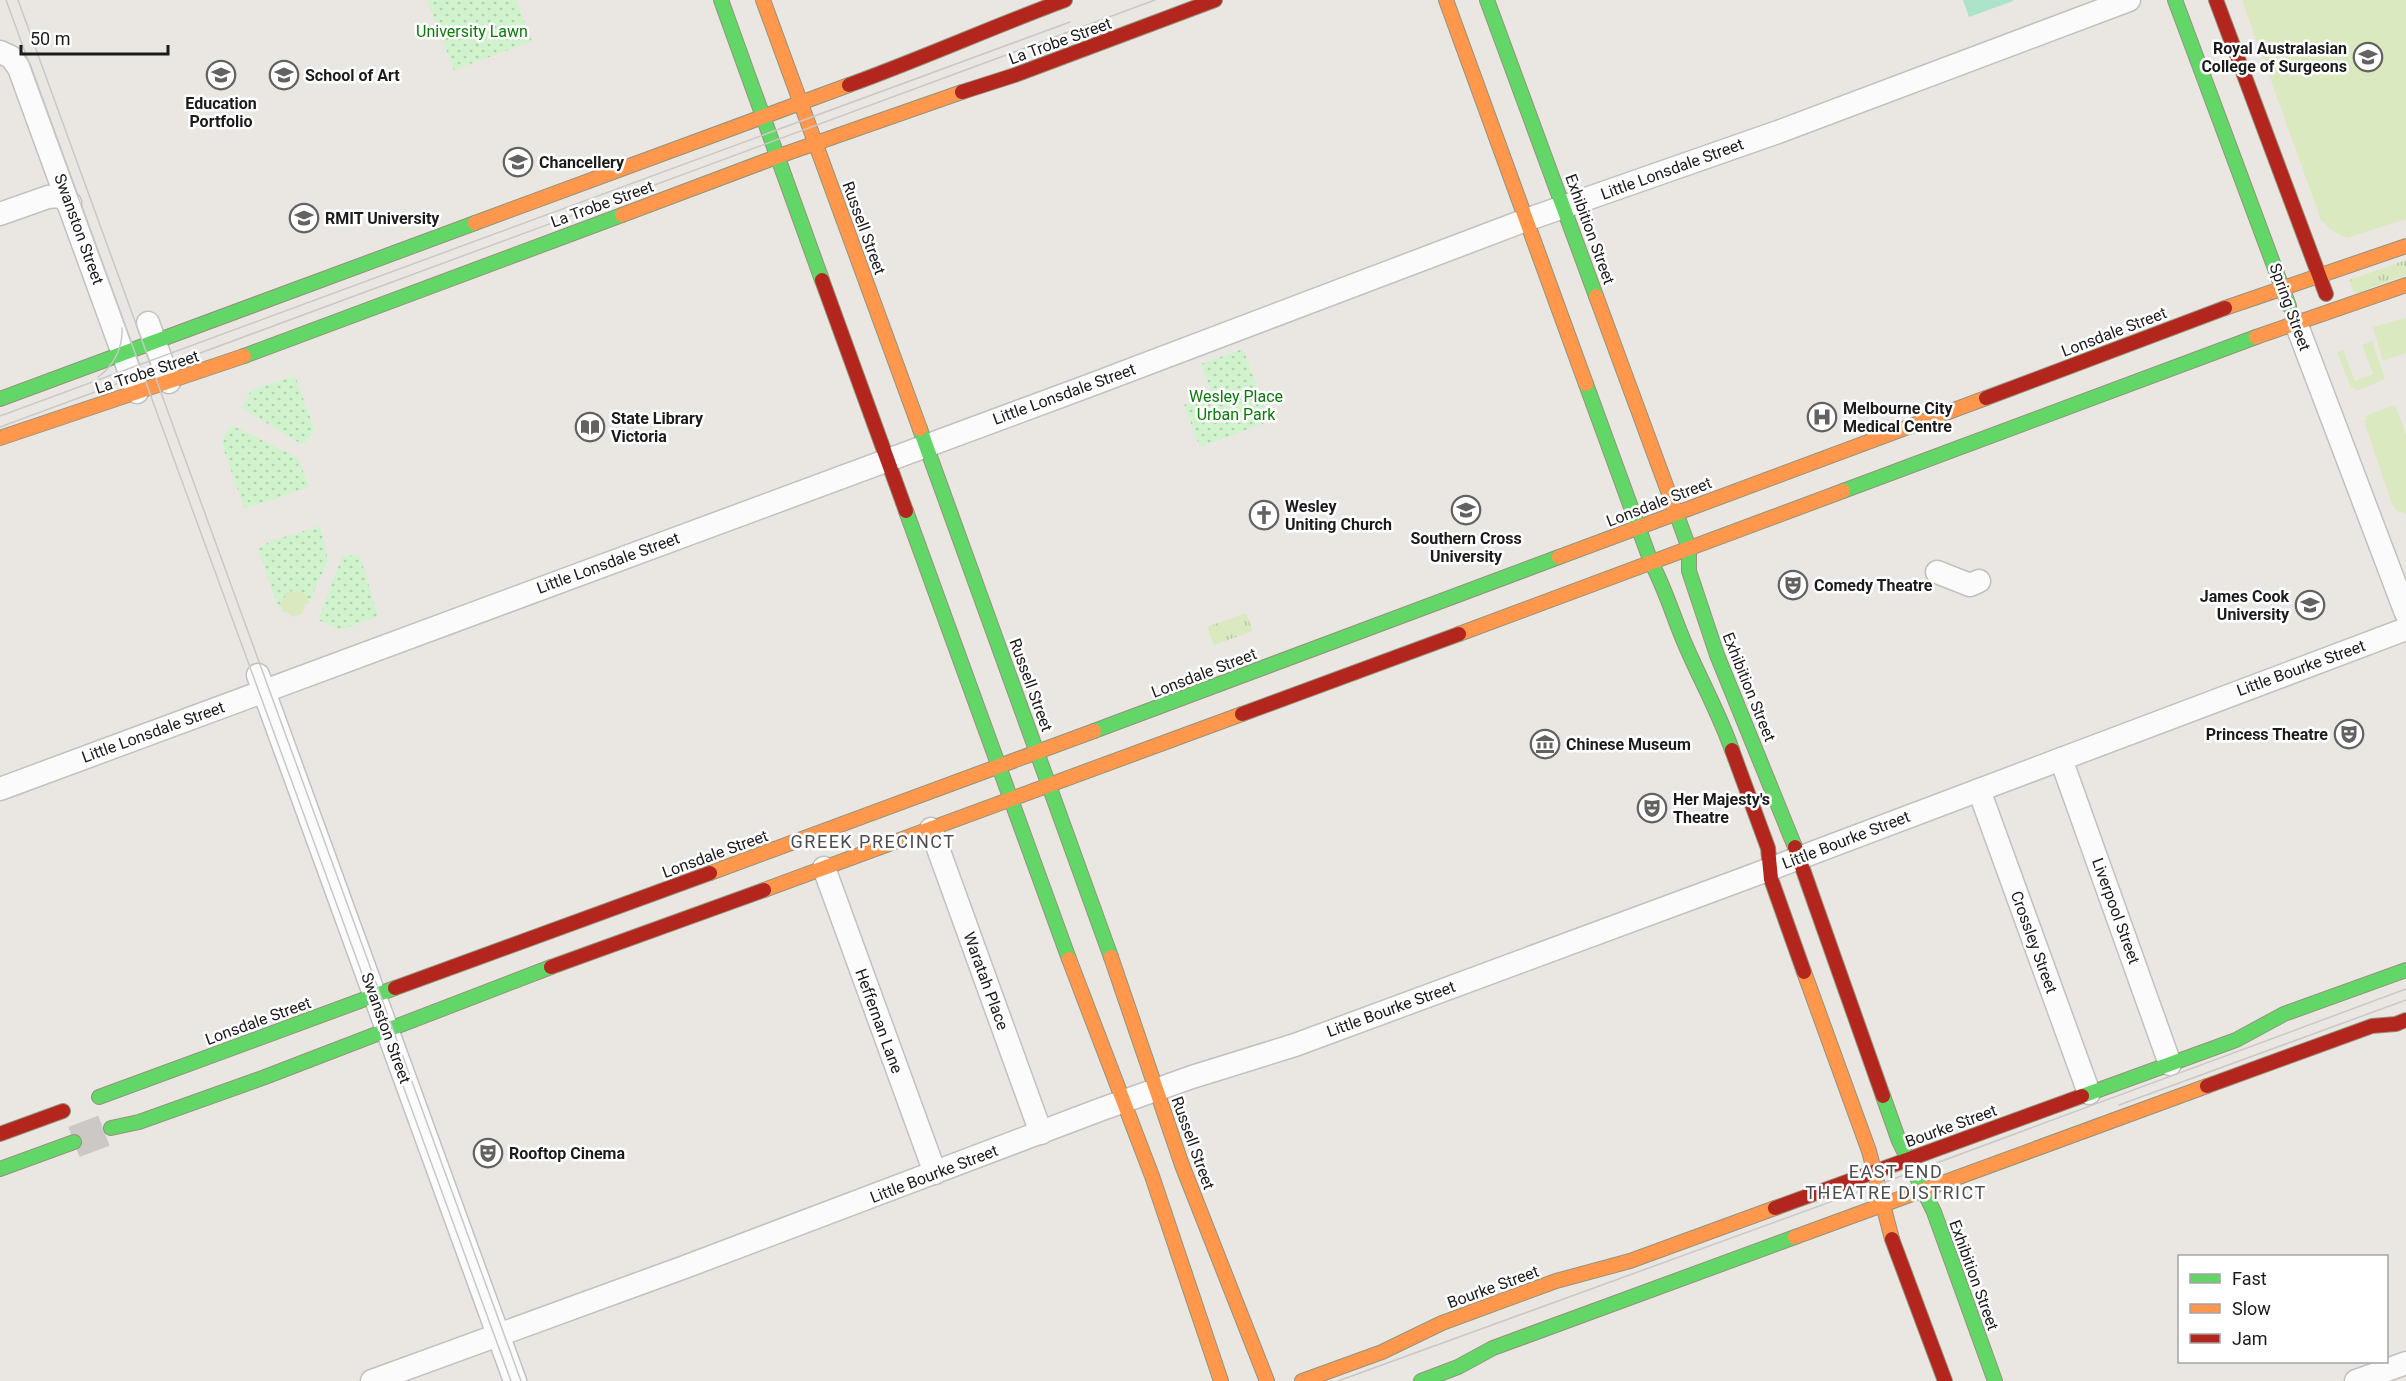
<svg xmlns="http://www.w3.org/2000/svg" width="2406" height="1381" viewBox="0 0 2406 1381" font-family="Roboto,sans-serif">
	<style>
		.grass { fill: url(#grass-tufts) }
		.park { fill: url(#park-dots) }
		.garden { fill: #dae9c0 }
		.pitch { fill: #ade3c8 }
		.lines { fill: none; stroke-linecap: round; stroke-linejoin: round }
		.secondary-tunnel { stroke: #cbc8c5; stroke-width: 32; stroke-dasharray: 32 16; stroke-linecap: butt }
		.street-casing { stroke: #c2c1bf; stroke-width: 25 }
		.fast-casing { stroke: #94937c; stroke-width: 16 }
		.slow-casing { stroke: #94937c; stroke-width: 16 }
		.jam-casing { stroke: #94937c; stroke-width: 16 }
		.street { stroke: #fcfbfb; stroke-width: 22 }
		.fast { stroke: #63d668; stroke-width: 14 }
		.slow { stroke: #ff974d; stroke-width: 14 }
		.jam { stroke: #b3261e; stroke-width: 14 }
		.tram { stroke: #c9c8c8; stroke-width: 1.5 }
		.labels { text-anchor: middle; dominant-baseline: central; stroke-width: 5; stroke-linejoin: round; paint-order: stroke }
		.park-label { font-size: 16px; fill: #087b08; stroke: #fff }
		.street-label { font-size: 16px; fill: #1b1b1b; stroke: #fff }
		.poi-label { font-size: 16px; font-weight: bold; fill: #1b1b1b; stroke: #fff; text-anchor: start }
		.neighbourhood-label { font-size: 18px; letter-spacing: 1.5px; fill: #4e4e4e; stroke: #fff }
	</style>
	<defs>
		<pattern id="grass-tufts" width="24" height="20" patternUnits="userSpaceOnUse" patternTransform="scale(1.5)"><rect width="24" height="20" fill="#dae9c0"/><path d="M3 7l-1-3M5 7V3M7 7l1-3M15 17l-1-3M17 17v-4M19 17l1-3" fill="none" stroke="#bac7a4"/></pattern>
		<pattern id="park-dots" width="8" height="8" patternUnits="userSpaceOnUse" patternTransform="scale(1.5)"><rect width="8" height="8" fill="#d0f2cc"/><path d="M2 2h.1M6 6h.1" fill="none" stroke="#b2cfaf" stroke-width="1.8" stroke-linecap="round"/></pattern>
	</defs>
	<rect width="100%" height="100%" fill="#eae7e3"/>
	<g class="grass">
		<path d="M 2406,260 L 2406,275 L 2354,294 L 2349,280 Z"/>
		<path d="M 1246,613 L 1253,631 L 1214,645 L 1207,627 Z"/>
	</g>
	<g class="park">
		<path d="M 427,0 L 516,0 L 532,41 L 454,70 Z"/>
		<path d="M 1243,349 L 1270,421 L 1200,447 L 1184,405 L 1212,394 L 1201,364 Z"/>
		<path d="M 295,376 L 315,431 L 303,445 L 242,408 L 251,390 Z"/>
		<path d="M 231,425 L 298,458 L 309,487 L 247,508 L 244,507 L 221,442 Z"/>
		<path d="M 320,526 L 328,560 L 309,603 L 305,594 L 299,593 L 298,591 L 286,596 L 278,608 L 258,548 L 271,541 Z"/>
		<path d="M 343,555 L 360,556 L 378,616 L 341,630 L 318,620 Z"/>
	</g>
	<g class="garden">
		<path d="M 2242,0 L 2406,0 L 2406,219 L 2347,238 L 2333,231 L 2321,220 Z"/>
		<path d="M 2406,318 L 2406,353 L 2383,361 L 2373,327 Z"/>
		<path d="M 2372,341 L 2385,379 L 2356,391 L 2354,387 L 2351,388 L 2337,352 L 2343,350 L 2355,381 L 2373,374 L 2362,345 Z"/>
		<path d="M 2395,405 L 2406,435 L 2406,514 L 2397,511 L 2392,504 L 2364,421 L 2367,420 L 2365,416 Z"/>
		<path d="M 295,590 L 300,593 L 305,594 L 309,603 L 305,604 L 303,613 L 293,617 L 287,612 L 283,613 L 280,604 L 286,596 L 285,593 Z"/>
	</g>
	<path class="pitch" d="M 1963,0 L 2013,0 L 2013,1 L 1969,17 Z"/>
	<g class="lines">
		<path class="secondary-tunnel" d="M 74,1142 L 111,1128"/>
		<g class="street-casing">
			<g id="street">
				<path d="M 0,52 L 11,57 L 19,68 L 137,392"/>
				<path d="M 0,214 L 48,197 L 59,196 L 70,203"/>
				<path d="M 148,323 L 169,382"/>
				<path d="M 2296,323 L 2406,613"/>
				<path d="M 1937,572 L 1970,585 L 1979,581"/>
				<path d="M 258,675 L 515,1381"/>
				<path d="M 2061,759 L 2170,1064"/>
				<path d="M 0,789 L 1088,386 L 1526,220 L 1778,132 L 2129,0"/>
				<path d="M 1979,790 L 2089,1093"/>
				<path d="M 931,829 L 1041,1133"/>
				<path d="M 824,868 L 935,1173"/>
				<path d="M 372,1381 L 682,1268 L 1102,1109 L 1192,1077 L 1295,1045 L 1746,878 L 2406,629"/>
				<path d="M 2356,1381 L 2406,1363"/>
			</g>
		</g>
		<g class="fast-casing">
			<g id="fast">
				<path d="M 721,0 L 822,280"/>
				<path d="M 1487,0 L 1596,296"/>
				<path d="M 2175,0 L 2289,306"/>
				<path d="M 244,356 L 622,215"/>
				<path d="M 1586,384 L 1651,562 C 1665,588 1673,616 1685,644 C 1700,679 1719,713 1732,750"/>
				<path d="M 0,399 L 475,223"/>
				<path d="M 920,429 L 1111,957"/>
				<path d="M 1843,491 L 2256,337"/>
				<path d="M 1675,510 L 1689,548 L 1689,571 L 1717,655 L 1795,847"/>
				<path d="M 906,511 L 1069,959"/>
				<path d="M 1094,731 L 1559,557"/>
				<path d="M 1883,1096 L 1899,1141 L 1934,1212 L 1995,1381"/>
				<path d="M 2082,1096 L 2236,1040 L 2284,1014 L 2406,970"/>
				<path d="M 99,1097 L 395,988"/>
				<path d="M 111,1128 L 139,1122 L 265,1077 L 551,967"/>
				<path d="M 0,1169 L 74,1142"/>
				<path d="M 1421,1381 L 1458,1367 L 1493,1348 L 1795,1237"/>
			</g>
		</g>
		<g class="slow-casing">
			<g id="slow">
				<path d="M 763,0 L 920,429"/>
				<path d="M 1446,0 L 1586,384"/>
				<path d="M 622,215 L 779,156 L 962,92"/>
				<path d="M 475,223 L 849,85"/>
				<path d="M 1596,296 L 1675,510"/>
				<path d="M 2225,308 L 2406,246"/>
				<path d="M 2256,337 L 2406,285"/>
				<path d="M 0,438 L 244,356"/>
				<path d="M 1559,557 L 1986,398"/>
				<path d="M 1459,634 L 1843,491"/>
				<path d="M 710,873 L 1094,731"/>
				<path d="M 764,890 L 1242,714"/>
				<path d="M 1111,957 L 1182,1165 L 1267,1381"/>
				<path d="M 1069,959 L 1152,1176 L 1221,1381"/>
				<path d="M 1804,972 L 1869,1151 L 1892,1239"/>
				<path d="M 1795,1237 L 2207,1086"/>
				<path d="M 1302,1381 L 1382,1352 L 1442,1323 L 1556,1281 L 1630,1261 L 1775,1208"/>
			</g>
		</g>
		<g class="jam-casing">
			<g id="jam">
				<path d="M 2216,0 L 2326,294"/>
				<path d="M 849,85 C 921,59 992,27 1065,0"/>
				<path d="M 962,92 L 1015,75 L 1215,0"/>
				<path d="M 822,280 L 906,511"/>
				<path d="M 1986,398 L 2225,308"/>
				<path d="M 1242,714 L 1459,634"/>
				<path d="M 1732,750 L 1768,848 L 1771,879 L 1804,972"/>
				<path d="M 1795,847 L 1883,1096"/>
				<path d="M 551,967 L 764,890"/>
				<path d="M 395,988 L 710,873"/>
				<path d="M 2207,1086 L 2372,1026 L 2396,1024 L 2406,1020"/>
				<path d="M 0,1134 L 63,1111"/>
				<path d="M 1775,1208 L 2082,1096"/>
				<path d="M 1892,1239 L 1945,1381"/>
			</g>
		</g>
		<use href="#street" class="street"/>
		<use href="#fast" class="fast"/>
		<use href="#slow" class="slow"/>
		<use href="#jam" class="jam"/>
		<g class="tram">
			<path d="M 6,0 L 511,1381"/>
			<path d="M 18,0 L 521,1381"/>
			<path d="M 98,377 C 114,366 123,347 122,328"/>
			<path d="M 0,416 L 1070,22"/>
			<path d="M 0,427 L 1155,0"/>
			<path d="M 2119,1105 L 2406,1000"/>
			<path d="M 1338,1381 L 1877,1185 L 2406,989"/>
		</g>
	</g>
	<defs>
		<g id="university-ring" transform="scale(1.5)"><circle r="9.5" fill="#fff" stroke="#636261" stroke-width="1.5"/><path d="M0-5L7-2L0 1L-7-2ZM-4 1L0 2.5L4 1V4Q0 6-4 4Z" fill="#636261"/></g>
		<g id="hospital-ring" transform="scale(1.5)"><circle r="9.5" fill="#fff" stroke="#636261" stroke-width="1.5"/><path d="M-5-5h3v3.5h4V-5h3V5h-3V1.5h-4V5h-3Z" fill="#636261"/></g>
		<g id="library-ring" transform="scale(1.5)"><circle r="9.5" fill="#fff" stroke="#636261" stroke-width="1.5"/><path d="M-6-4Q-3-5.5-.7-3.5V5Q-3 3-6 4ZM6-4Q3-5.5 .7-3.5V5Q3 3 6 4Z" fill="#636261"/></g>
		<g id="church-ring" transform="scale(1.5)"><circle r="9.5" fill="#fff" stroke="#636261" stroke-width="1.5"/><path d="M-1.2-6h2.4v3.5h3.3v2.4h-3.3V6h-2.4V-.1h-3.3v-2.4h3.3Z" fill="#636261"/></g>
		<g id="theatre-ring" transform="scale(1.5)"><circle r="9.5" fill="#fff" stroke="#636261" stroke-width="1.5"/><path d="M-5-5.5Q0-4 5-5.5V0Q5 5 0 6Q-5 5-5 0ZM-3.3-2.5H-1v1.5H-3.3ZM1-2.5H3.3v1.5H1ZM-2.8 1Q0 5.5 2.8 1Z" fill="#636261"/></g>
		<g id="museum-ring" transform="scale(1.5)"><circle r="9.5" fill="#fff" stroke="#636261" stroke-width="1.5"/><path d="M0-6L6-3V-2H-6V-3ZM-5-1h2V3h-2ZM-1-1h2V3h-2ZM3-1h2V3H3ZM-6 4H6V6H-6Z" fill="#636261"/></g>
	</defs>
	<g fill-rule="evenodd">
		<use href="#university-ring" x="2368" y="57"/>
		<use href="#university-ring" x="221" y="75"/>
		<use href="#university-ring" x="284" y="75"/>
		<use href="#university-ring" x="518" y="162"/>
		<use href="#university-ring" x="304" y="218"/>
		<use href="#hospital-ring" x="1822" y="417"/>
		<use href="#library-ring" x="590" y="427"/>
		<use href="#university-ring" x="1466" y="510"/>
		<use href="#church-ring" x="1264" y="515"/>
		<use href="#theatre-ring" x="1793" y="585"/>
		<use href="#university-ring" x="2310" y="605"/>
		<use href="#theatre-ring" x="2349" y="734"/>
		<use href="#museum-ring" x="1545" y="744"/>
		<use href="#theatre-ring" x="1652" y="808"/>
		<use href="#theatre-ring" x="488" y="1153"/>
	</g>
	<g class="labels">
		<g class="park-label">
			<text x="472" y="31">University Lawn</text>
			<text x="1236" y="396">Wesley Place<tspan x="1236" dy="18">Urban Park</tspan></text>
		</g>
		<g class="street-label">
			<text transform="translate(1060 41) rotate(-20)">La Trobe Street</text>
			<text transform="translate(1672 169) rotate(-20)">Little Lonsdale Street</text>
			<text transform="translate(602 204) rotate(-20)">La Trobe Street</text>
			<text transform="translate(864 228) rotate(70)">Russell Street</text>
			<text transform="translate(79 229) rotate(70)">Swanston Street</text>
			<text transform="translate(1590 229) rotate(70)">Exhibition Street</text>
			<text transform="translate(2290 307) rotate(70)">Spring Street</text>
			<text transform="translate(2114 332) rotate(-21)">Lonsdale Street</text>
			<text transform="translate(147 372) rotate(-18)">La Trobe Street</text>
			<text transform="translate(1064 394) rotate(-20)">Little Lonsdale Street</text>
			<text transform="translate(1659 502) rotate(-21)">Lonsdale Street</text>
			<text transform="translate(608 563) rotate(-20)">Little Lonsdale Street</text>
			<text transform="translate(2301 668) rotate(-20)">Little Bourke Street</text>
			<text transform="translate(1204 673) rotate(-21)">Lonsdale Street</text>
			<text transform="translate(1031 685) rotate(70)">Russell Street</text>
			<text transform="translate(1749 687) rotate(68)">Exhibition Street</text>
			<text transform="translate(153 732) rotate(-20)">Little Lonsdale Street</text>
			<text transform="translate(1846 840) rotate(-21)">Little Bourke Street</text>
			<text transform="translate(715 854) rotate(-20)">Lonsdale Street</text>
			<text transform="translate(2116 911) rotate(70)">Liverpool Street</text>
			<text transform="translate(2034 942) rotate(70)">Crossley Street</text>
			<text transform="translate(986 981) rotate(70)">Waratah Place</text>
			<text transform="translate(1391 1009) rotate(-20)">Little Bourke Street</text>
			<text transform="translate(258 1021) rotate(-20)">Lonsdale Street</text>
			<text transform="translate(879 1021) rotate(70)">Heffernan Lane</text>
			<text transform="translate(386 1028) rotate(70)">Swanston Street</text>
			<text transform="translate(1951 1126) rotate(-20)">Bourke Street</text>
			<text transform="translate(1193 1143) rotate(70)">Russell Street</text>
			<text transform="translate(934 1174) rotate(-21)">Little Bourke Street</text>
			<text transform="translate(1974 1275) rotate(70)">Exhibition Street</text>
			<text transform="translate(1493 1287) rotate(-20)">Bourke Street</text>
		</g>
		<g class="poi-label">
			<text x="2347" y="48" text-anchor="end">Royal Australasian<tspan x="2347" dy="18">College of Surgeons</tspan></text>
			<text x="305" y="75">School of Art</text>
			<text x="221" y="103" text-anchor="middle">Education<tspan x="221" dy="18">Portfolio</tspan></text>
			<text x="539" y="162">Chancellery</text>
			<text x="325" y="218">RMIT University</text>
			<text x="1843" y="408">Melbourne City<tspan x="1843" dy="18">Medical Centre</tspan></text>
			<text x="611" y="418">State Library<tspan x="611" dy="18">Victoria</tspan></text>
			<text x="1285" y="506">Wesley<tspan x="1285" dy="18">Uniting Church</tspan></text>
			<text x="1466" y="538" text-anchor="middle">Southern Cross<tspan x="1466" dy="18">University</tspan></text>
			<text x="1814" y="585">Comedy Theatre</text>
			<text x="2289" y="596" text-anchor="end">James Cook<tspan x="2289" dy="18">University</tspan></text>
			<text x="2328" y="734" text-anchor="end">Princess Theatre</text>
			<text x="1566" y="744">Chinese Museum</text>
			<text x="1673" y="799">Her Majesty's<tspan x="1673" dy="18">Theatre</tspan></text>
			<text x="509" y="1153">Rooftop Cinema</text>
		</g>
		<g class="neighbourhood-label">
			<text x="873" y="841">GREEK PRECINCT</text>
			<text x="1896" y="1171">EAST END<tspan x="1896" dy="21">THEATRE DISTRICT</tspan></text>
		</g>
	</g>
	<rect x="2178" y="1255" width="210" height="108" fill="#ffffff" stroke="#a4a4a4" stroke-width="1.5"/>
	<rect x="2190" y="1274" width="30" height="9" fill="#63d668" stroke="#a4a4a4" stroke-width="1.5"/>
	<text x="2232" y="1285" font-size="18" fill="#1b1b1b">Fast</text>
	<rect x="2190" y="1304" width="30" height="9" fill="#ff974d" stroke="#a4a4a4" stroke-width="1.5"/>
	<text x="2232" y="1315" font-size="18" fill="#1b1b1b">Slow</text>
	<rect x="2190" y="1334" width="30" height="9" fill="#b3261e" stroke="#a4a4a4" stroke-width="1.5"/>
	<text x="2232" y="1345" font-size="18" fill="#1b1b1b">Jam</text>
	<path d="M21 45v9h147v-9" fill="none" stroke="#1b1b1b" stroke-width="3"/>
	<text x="30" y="45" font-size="18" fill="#1b1b1b" stroke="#ffffff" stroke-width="4.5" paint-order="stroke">50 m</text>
</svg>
